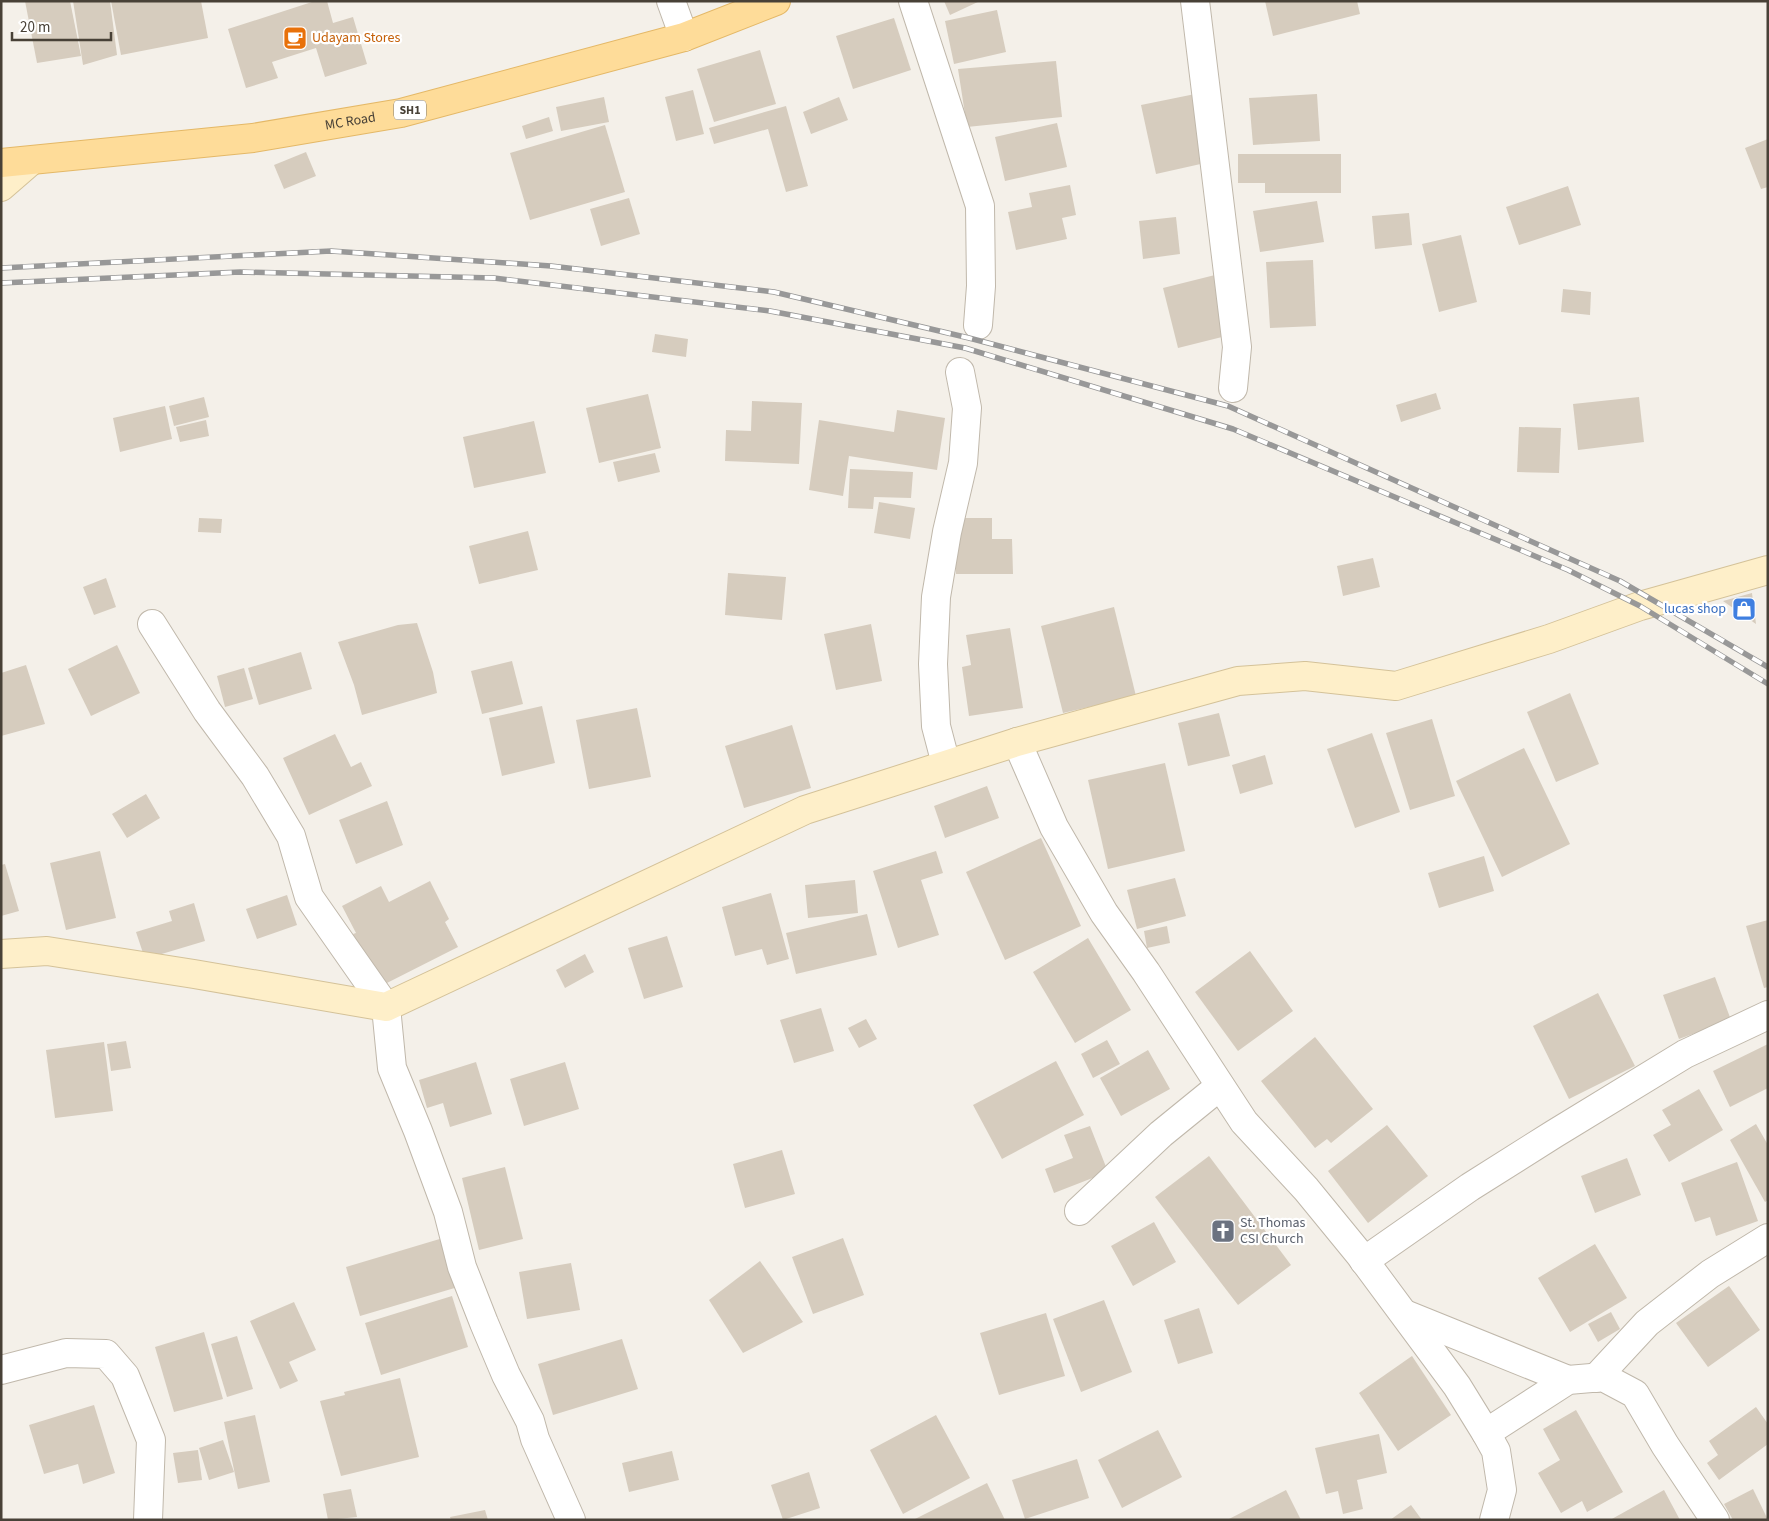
<svg xmlns="http://www.w3.org/2000/svg" width="1769" height="1521" viewBox="0 0 1769 1521" font-family="'Source Sans 3',sans-serif">
	<style>
		.building { fill: #d6ccbe }
		.lines { fill: none; stroke-linecap: round; stroke-linejoin: round }
		.street-casing { stroke: #c0b8ab; stroke-width: 30 }
		.secondary-casing { stroke: #d4c299; stroke-width: 30 }
		.primary-casing { stroke: #e4b867; stroke-width: 30 }
		.street { stroke: #fff; stroke-width: 28 }
		.secondary { stroke: #feefc9; stroke-width: 28 }
		.primary { stroke: #fedc99; stroke-width: 28 }
		.rail-casing { stroke: #989898; stroke-width: 5.5 }
		.rail { stroke: #fff; stroke-width: 4; stroke-dasharray: 11; stroke-linecap: butt }
		.labels { text-anchor: middle; dominant-baseline: central; stroke-width: 4.5; stroke-linejoin: round; paint-order: stroke }
		.shield { fill: #fff; stroke: #7f7a73; stroke-width: 1 }
		.shield-label { font-size: 12px; font-weight: bold; fill: #484137 }
		.food-label { font-size: 14px; fill: #c56008; stroke: #fff; text-anchor: start }
		.street-label { font-size: 14px; fill: #484137; stroke: #fff }
		.shop-label { font-size: 14px; fill: #366cbe; stroke: #fff; text-anchor: end }
		.worship-label { font-size: 14px; fill: #5b616d; stroke: #fff; text-anchor: start }
	</style>
	<rect width="100%" height="100%" fill="#f4f0e9"/>
	<g class="building">
		<path d="M 25,1 L 70,1 L 81,56 L 37,63 Z"/>
		<path d="M 73,1 L 110,1 L 117,55 L 83,65 Z"/>
		<path d="M 111,1 L 201,1 L 208,38 L 121,55 Z"/>
		<path d="M 315,1 L 327,1 L 333,23 L 353,17 L 367,64 L 325,77 L 316,48 L 272,62 L 278,78 L 246,88 L 228,29 Z"/>
		<path d="M 944,1 L 980,1 L 950,15 Z"/>
		<path d="M 1265,1 L 1357,1 L 1360,14 L 1273,36 Z"/>
		<path d="M 997,10 L 1006,52 L 954,64 L 945,21 Z"/>
		<path d="M 894,18 L 911,70 L 853,89 L 836,36 Z"/>
		<path d="M 760,50 L 776,104 L 714,122 L 697,69 Z"/>
		<path d="M 1056,61 L 1062,117 L 967,127 L 958,69 Z"/>
		<path d="M 693,90 L 704,134 L 676,141 L 665,97 Z"/>
		<path d="M 1200,93 L 1214,161 L 1156,174 L 1141,105 Z"/>
		<path d="M 1317,94 L 1320,141 L 1253,145 L 1249,98 Z"/>
		<path d="M 604,97 L 609,122 L 561,131 L 556,107 Z"/>
		<path d="M 839,97 L 848,120 L 811,134 L 803,112 Z"/>
		<path d="M 786,106 L 808,186 L 786,192 L 768,129 L 714,144 L 709,128 Z"/>
		<path d="M 549,117 L 553,131 L 526,139 L 522,126 Z"/>
		<path d="M 1057,123 L 1067,167 L 1005,181 L 995,137 Z"/>
		<path d="M 605,125 L 625,192 L 530,220 L 510,153 Z"/>
		<path d="M 1768,139 L 1768,187 L 1761,189 L 1745,148 Z"/>
		<path d="M 306,152 L 316,176 L 284,189 L 274,165 Z"/>
		<path d="M 1238,154 L 1341,154 L 1341,193 L 1265,193 L 1265,183 L 1238,183 Z"/>
		<path d="M 1070,185 L 1076,215 L 1062,218 L 1067,239 L 1016,250 L 1008,212 L 1032,207 L 1029,193 Z"/>
		<path d="M 1568,186 L 1581,225 L 1519,245 L 1506,207 Z"/>
		<path d="M 629,198 L 640,234 L 601,246 L 590,209 Z"/>
		<path d="M 1317,201 L 1324,242 L 1260,252 L 1253,211 Z"/>
		<path d="M 1409,213 L 1412,245 L 1375,249 L 1372,216 Z"/>
		<path d="M 1176,217 L 1180,254 L 1143,259 L 1139,221 Z"/>
		<path d="M 1461,235 L 1477,302 L 1439,312 L 1422,244 Z"/>
		<path d="M 1313,260 L 1316,326 L 1270,328 L 1266,262 Z"/>
		<path d="M 1219,274 L 1234,334 L 1178,348 L 1163,288 Z"/>
		<path d="M 1563,289 L 1591,292 L 1590,315 L 1561,312 Z"/>
		<path d="M 655,334 L 688,339 L 686,357 L 652,352 Z"/>
		<path d="M 1436,393 L 1441,409 L 1401,422 L 1396,405 Z"/>
		<path d="M 648,394 L 661,448 L 599,463 L 586,408 Z"/>
		<path d="M 204,397 L 209,417 L 174,426 L 169,406 Z"/>
		<path d="M 1639,397 L 1644,442 L 1578,450 L 1573,404 Z"/>
		<path d="M 752,401 L 802,403 L 799,464 L 725,461 L 726,430 L 751,431 Z"/>
		<path d="M 165,406 L 172,439 L 120,452 L 113,418 Z"/>
		<path d="M 897,410 L 945,418 L 937,470 L 849,456 L 843,496 L 809,490 L 819,420 L 894,432 Z"/>
		<path d="M 206,420 L 209,436 L 180,442 L 176,427 Z"/>
		<path d="M 534,421 L 546,473 L 474,488 L 463,437 Z"/>
		<path d="M 1519,427 L 1561,428 L 1559,473 L 1517,472 Z"/>
		<path d="M 655,453 L 660,472 L 618,482 L 613,462 Z"/>
		<path d="M 850,469 L 913,472 L 911,498 L 874,497 L 873,509 L 848,508 Z"/>
		<path d="M 879,502 L 915,508 L 910,539 L 874,533 Z"/>
		<path d="M 199,518 L 222,519 L 221,533 L 198,532 Z"/>
		<path d="M 956,518 L 992,518 L 992,539 L 1012,539 L 1013,574 L 956,574 Z"/>
		<path d="M 528,531 L 538,570 L 479,584 L 469,546 Z"/>
		<path d="M 1373,558 L 1380,587 L 1343,596 L 1337,566 Z"/>
		<path d="M 728,573 L 786,577 L 782,620 L 725,615 Z"/>
		<path d="M 106,578 L 116,607 L 94,615 L 83,587 Z"/>
		<path d="M 1752,593 L 1756,624 L 1723,601 Z"/>
		<path d="M 1114,607 L 1136,696 L 1063,713 L 1041,626 Z"/>
		<path d="M 417,623 L 433,672 L 437,693 L 362,715 L 354,685 L 338,642 L 398,625 Z"/>
		<path d="M 871,624 L 882,681 L 836,690 L 824,634 Z"/>
		<path d="M 1010,628 L 1023,708 L 969,716 L 962,667 L 971,665 L 966,635 Z"/>
		<path d="M 117,645 L 140,693 L 91,716 L 68,669 Z"/>
		<path d="M 301,652 L 312,689 L 259,705 L 248,668 Z"/>
		<path d="M 512,661 L 523,704 L 482,714 L 471,671 Z"/>
		<path d="M 26,665 L 45,724 L 1,736 L 1,673 Z"/>
		<path d="M 244,668 L 253,699 L 225,707 L 217,676 Z"/>
		<path d="M 1570,693 L 1599,764 L 1556,782 L 1527,712 Z"/>
		<path d="M 542,706 L 555,763 L 502,776 L 489,718 Z"/>
		<path d="M 637,708 L 651,777 L 589,789 L 576,720 Z"/>
		<path d="M 1219,713 L 1230,756 L 1188,766 L 1178,723 Z"/>
		<path d="M 1432,719 L 1455,796 L 1410,810 L 1386,733 Z"/>
		<path d="M 792,725 L 811,788 L 744,808 L 725,746 Z"/>
		<path d="M 1372,733 L 1400,812 L 1355,828 L 1327,749 Z"/>
		<path d="M 335,734 L 351,767 L 361,762 L 372,786 L 309,815 L 283,758 Z"/>
		<path d="M 1524,748 L 1570,844 L 1502,877 L 1456,781 Z"/>
		<path d="M 1265,755 L 1273,784 L 1240,794 L 1232,765 Z"/>
		<path d="M 1165,763 L 1185,851 L 1108,869 L 1088,780 Z"/>
		<path d="M 987,786 L 999,818 L 945,838 L 934,806 Z"/>
		<path d="M 146,794 L 160,818 L 127,838 L 112,814 Z"/>
		<path d="M 387,801 L 403,845 L 356,864 L 339,820 Z"/>
		<path d="M 1041,838 L 1081,926 L 1005,960 L 966,872 Z"/>
		<path d="M 100,851 L 116,918 L 66,930 L 50,863 Z"/>
		<path d="M 936,851 L 943,873 L 921,880 L 939,935 L 898,948 L 873,871 Z"/>
		<path d="M 1484,856 L 1494,891 L 1439,908 L 1428,873 Z"/>
		<path d="M 5,864 L 19,911 L 1,916 L 1,865 Z"/>
		<path d="M 1175,878 L 1186,916 L 1137,929 L 1127,890 Z"/>
		<path d="M 855,880 L 858,913 L 808,918 L 805,885 Z"/>
		<path d="M 430,881 L 449,919 L 445,922 L 458,947 L 379,987 L 353,934 L 356,933 L 342,906 L 381,886 L 389,902 Z"/>
		<path d="M 771,893 L 789,959 L 767,965 L 762,949 L 735,956 L 722,907 Z"/>
		<path d="M 287,895 L 297,925 L 257,939 L 246,909 Z"/>
		<path d="M 194,903 L 205,941 L 145,959 L 136,932 L 172,921 L 169,911 Z"/>
		<path d="M 867,914 L 877,955 L 796,974 L 786,933 Z"/>
		<path d="M 1768,920 L 1768,987 L 1764,988 L 1746,926 Z"/>
		<path d="M 1167,926 L 1170,943 L 1147,948 L 1144,931 Z"/>
		<path d="M 667,936 L 683,987 L 644,999 L 628,948 Z"/>
		<path d="M 1088,938 L 1131,1010 L 1075,1043 L 1033,972 Z"/>
		<path d="M 1250,951 L 1293,1011 L 1238,1051 L 1195,992 Z"/>
		<path d="M 585,954 L 594,972 L 565,988 L 556,970 Z"/>
		<path d="M 1715,977 L 1731,1020 L 1679,1039 L 1663,995 Z"/>
		<path d="M 1598,993 L 1635,1066 L 1569,1099 L 1533,1026 Z"/>
		<path d="M 821,1008 L 834,1051 L 794,1063 L 780,1020 Z"/>
		<path d="M 866,1019 L 877,1039 L 859,1048 L 848,1028 Z"/>
		<path d="M 1315,1037 L 1373,1109 L 1331,1143 L 1327,1139 L 1315,1148 L 1261,1081 Z"/>
		<path d="M 1107,1040 L 1120,1064 L 1093,1078 L 1081,1054 Z"/>
		<path d="M 126,1041 L 131,1068 L 111,1071 L 107,1044 Z"/>
		<path d="M 104,1042 L 113,1111 L 55,1118 L 46,1050 Z"/>
		<path d="M 1768,1044 L 1768,1088 L 1730,1107 L 1713,1071 Z"/>
		<path d="M 1148,1050 L 1170,1089 L 1121,1116 L 1100,1078 Z"/>
		<path d="M 1056,1061 L 1084,1115 L 1002,1159 L 973,1105 Z"/>
		<path d="M 476,1062 L 492,1114 L 450,1127 L 443,1103 L 427,1108 L 419,1080 Z"/>
		<path d="M 565,1062 L 579,1109 L 524,1126 L 510,1079 Z"/>
		<path d="M 1699,1089 L 1723,1130 L 1669,1162 L 1653,1135 L 1671,1125 L 1662,1110 Z"/>
		<path d="M 1756,1124 L 1768,1145 L 1768,1200 L 1765,1202 L 1730,1140 Z"/>
		<path d="M 1387,1125 L 1428,1176 L 1368,1223 L 1328,1171 Z"/>
		<path d="M 1090,1126 L 1108,1172 L 1054,1193 L 1045,1169 L 1073,1158 L 1064,1135 Z"/>
		<path d="M 782,1150 L 795,1194 L 745,1208 L 733,1164 Z"/>
		<path d="M 1209,1156 L 1291,1265 L 1238,1305 L 1155,1197 Z"/>
		<path d="M 1627,1158 L 1641,1195 L 1595,1213 L 1581,1176 Z"/>
		<path d="M 1737,1162 L 1758,1221 L 1716,1236 L 1710,1217 L 1695,1222 L 1681,1183 Z"/>
		<path d="M 505,1167 L 523,1239 L 479,1250 L 462,1178 Z"/>
		<path d="M 1154,1222 L 1176,1262 L 1133,1286 L 1111,1246 Z"/>
		<path d="M 443,1238 L 458,1287 L 360,1316 L 346,1267 Z"/>
		<path d="M 843,1238 L 864,1295 L 813,1314 L 792,1257 Z"/>
		<path d="M 1595,1244 L 1627,1298 L 1570,1332 L 1538,1278 Z"/>
		<path d="M 760,1261 L 803,1322 L 743,1353 L 709,1300 Z"/>
		<path d="M 571,1263 L 580,1310 L 527,1319 L 519,1272 Z"/>
		<path d="M 1729,1286 L 1760,1330 L 1708,1367 L 1676,1323 Z"/>
		<path d="M 452,1296 L 468,1347 L 381,1375 L 365,1323 Z"/>
		<path d="M 1104,1300 L 1132,1372 L 1081,1392 L 1053,1319 Z"/>
		<path d="M 294,1302 L 316,1350 L 289,1362 L 298,1381 L 280,1389 L 250,1321 Z"/>
		<path d="M 1199,1308 L 1213,1353 L 1178,1364 L 1164,1320 Z"/>
		<path d="M 1611,1312 L 1620,1329 L 1598,1342 L 1588,1324 Z"/>
		<path d="M 1046,1313 L 1065,1376 L 999,1395 L 980,1333 Z"/>
		<path d="M 204,1332 L 223,1399 L 174,1412 L 155,1347 Z"/>
		<path d="M 237,1336 L 253,1389 L 227,1397 L 211,1344 Z"/>
		<path d="M 622,1339 L 638,1389 L 553,1415 L 538,1364 Z"/>
		<path d="M 1412,1356 L 1451,1415 L 1398,1451 L 1359,1393 Z"/>
		<path d="M 400,1378 L 419,1457 L 341,1476 L 320,1401 L 345,1395 L 344,1392 Z"/>
		<path d="M 94,1405 L 115,1473 L 83,1484 L 78,1464 L 44,1474 L 29,1425 Z"/>
		<path d="M 1756,1407 L 1768,1424 L 1768,1444 L 1719,1480 L 1707,1463 L 1718,1455 L 1709,1441 Z"/>
		<path d="M 1576,1410 L 1623,1492 L 1587,1512 L 1582,1501 L 1561,1513 L 1538,1473 L 1560,1460 L 1543,1429 Z"/>
		<path d="M 255,1415 L 270,1482 L 238,1489 L 224,1422 Z"/>
		<path d="M 936,1415 L 970,1478 L 903,1514 L 870,1450 Z"/>
		<path d="M 1158,1430 L 1182,1477 L 1122,1508 L 1098,1460 Z"/>
		<path d="M 1379,1434 L 1387,1473 L 1357,1480 L 1363,1509 L 1343,1514 L 1338,1491 L 1326,1494 L 1315,1448 Z"/>
		<path d="M 223,1440 L 234,1472 L 209,1480 L 199,1448 Z"/>
		<path d="M 198,1450 L 202,1480 L 178,1483 L 173,1453 Z"/>
		<path d="M 672,1451 L 679,1480 L 629,1492 L 622,1463 Z"/>
		<path d="M 1077,1459 L 1089,1498 L 1025,1519 L 1012,1480 Z"/>
		<path d="M 809,1472 L 820,1508 L 783,1520 L 771,1485 Z"/>
		<path d="M 987,1483 L 1005,1520 L 913,1520 Z"/>
		<path d="M 351,1489 L 357,1517 L 328,1520 L 323,1494 Z"/>
		<path d="M 1753,1489 L 1768,1520 L 1733,1520 L 1724,1504 Z"/>
		<path d="M 1286,1490 L 1301,1520 L 1227,1520 Z"/>
		<path d="M 1664,1490 L 1680,1520 L 1610,1520 Z"/>
		<path d="M 1411,1505 L 1422,1520 L 1390,1520 Z"/>
		<path d="M 485,1510 L 488,1520 L 451,1520 L 450,1517 Z"/>
	</g>
	<g class="lines">
		<g class="street-casing">
			<g id="street">
				<path d="M 671,1 L 684,37"/>
				<path d="M 913,1 L 980,206 L 981,286 L 978,325"/>
				<path d="M 1195,1 L 1237,347 L 1233,388"/>
				<path d="M 152,624 L 207,711 L 255,776 L 291,836 L 309,897 L 386,1007 L 392,1068 L 418,1131 L 448,1212 L 462,1267 L 484,1323 L 506,1375 L 530,1421 L 535,1439 L 571,1520"/>
				<path d="M 1017,742 L 1054,827 L 1104,913 L 1146,972 L 1244,1122 L 1306,1189 L 1360,1255 L 1457,1386 L 1486,1433 L 1496,1451 L 1502,1490 L 1494,1520"/>
				<path d="M 946,764 L 936,726 L 933,664 L 936,597 L 947,532 L 963,463 L 967,408 L 960,372"/>
				<path d="M 1079,1211 L 1161,1134 L 1220,1086"/>
				<path d="M 1364,1261 L 1470,1187 L 1554,1134 L 1685,1054 L 1768,1015"/>
				<path d="M 1407,1315 L 1568,1380"/>
				<path d="M 1,1370 L 66,1353 L 106,1354 L 125,1376 L 151,1440 L 148,1520"/>
				<path d="M 1596,1378 L 1647,1323 L 1710,1274 L 1768,1238"/>
				<path d="M 1486,1433 L 1568,1380 L 1603,1377 L 1635,1394 L 1665,1445 L 1715,1520"/>
			</g>
		</g>
		<g class="secondary-casing">
			<g id="secondary">
				<path d="M 1,187 L 31,161"/>
				<path d="M 1,954 L 47,951 L 194,974 L 386,1007 L 805,810 L 1017,742 L 1238,681 L 1305,676 L 1396,686 L 1549,639 L 1640,606 L 1768,570"/>
			</g>
		</g>
		<g class="primary-casing">
			<g id="primary">
				<path id="s1" d="M 1,163 L 253,138 L 401,113 L 684,37 L 776,1"/>
			</g>
		</g>
		<use href="#street" class="street"/>
		<use href="#secondary" class="secondary"/>
		<use href="#primary" class="primary"/>
		<g class="rail-casing">
			<g id="rail">
				<path d="M 1,268 L 331,251 L 551,266 L 774,292 L 969,338 L 1228,406 L 1620,581 L 1768,667"/>
				<path d="M 1,283 L 240,272 L 494,278 L 770,311 L 965,348 L 1233,429 L 1568,570 L 1640,606 L 1768,684"/>
			</g>
		</g>
		<use href="#rail" class="rail"/>
	</g>
	<defs>
		<g id="cafe-square" transform="scale(1.25)"><rect x="-9" y="-9" width="18" height="18" rx="4" fill="#e8710a" stroke="#fff"/><path d="M-5.5-4.5H6V0H3Q3 3.5 0 3.5H-2.5Q-5.5 3.5-5.5 0ZM3-3.2v2h1.7v-2ZM-6 4.5H4V6H-6Z" fill="#fff"/></g>
		<g id="shop-square" transform="scale(1.25)"><rect x="-9" y="-9" width="18" height="18" rx="4" fill="#3f7fe0" stroke="#fff"/><path d="M-5-2.5h2.3a2.7 3.5 0 0 1 5.4 0H5L5.5 6h-11ZM-1.5-2.5h3a1.5 2.3 0 0 0-3 0Z" fill="#fff"/></g>
		<g id="church-square" transform="scale(1.25)"><rect x="-9" y="-9" width="18" height="18" rx="4" fill="#6b7280" stroke="#fff"/><path d="M-1.2-6h2.4v3.5h3.3v2.4h-3.3V6h-2.4V-.1h-3.3v-2.4h3.3Z" fill="#fff"/></g>
	</defs>
	<g fill-rule="evenodd">
		<use href="#cafe-square" x="295" y="38"/>
		<use href="#shop-square" x="1744" y="609"/>
		<use href="#church-square" x="1223" y="1231"/>
	</g>
	<g class="labels">
		<rect class="shield" x="394" y="100.5" width="32" height="19" rx="4"/>
		<g class="shield-label">
			<text x="410" y="110">SH1</text>
		</g>
		<g class="food-label">
			<text x="312" y="38">Udayam Stores</text>
		</g>
		<g class="street-label">
			<text stroke="none"><textPath href="#s1" startOffset="352">MC Road</textPath></text>
		</g>
		<g class="shop-label">
			<text x="1726" y="609">lucas shop</text>
		</g>
		<g class="worship-label">
			<text x="1240" y="1223">St. Thomas<tspan x="1240" dy="16">CSI Church</tspan></text>
		</g>
	</g>
	<rect width="1769" height="1521" fill="none" stroke="#484137" stroke-width="5"/>
	<path d="M12 32v8h99v-8" fill="none" stroke="#484137" stroke-width="2.5"/>
	<text x="20" y="32" font-size="15" fill="#484137" stroke="#ffffff" stroke-width="4" paint-order="stroke">20 m</text>
</svg>
